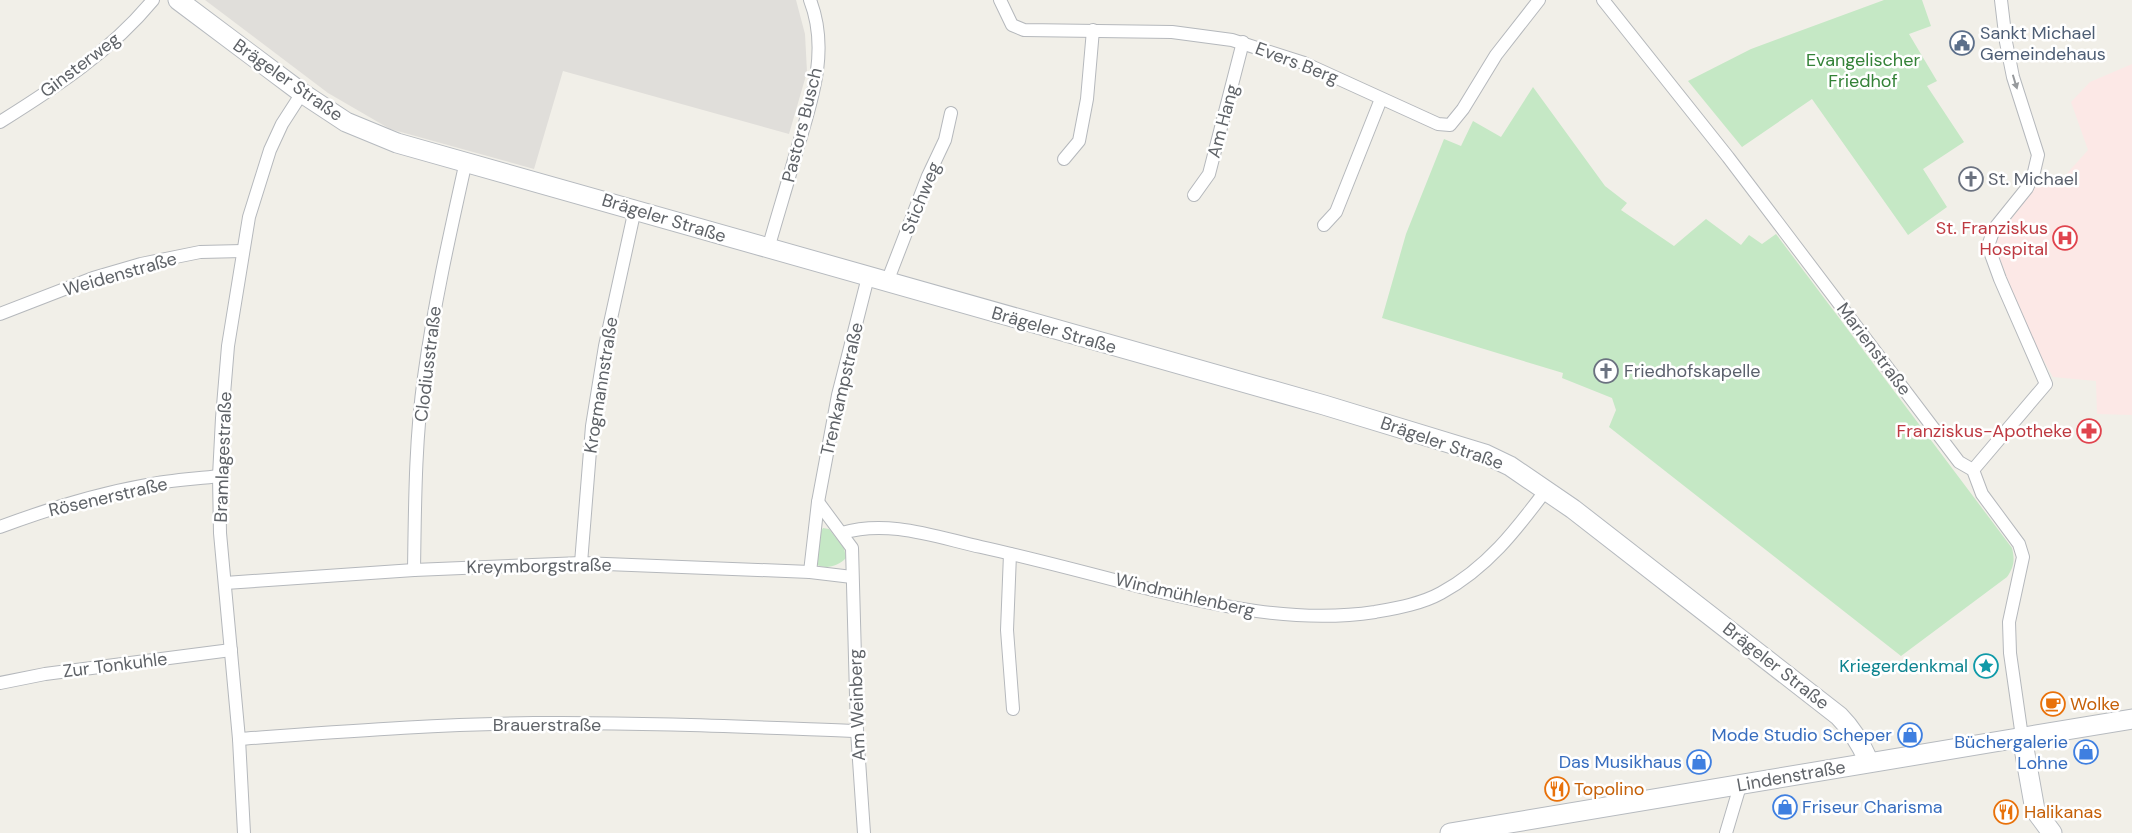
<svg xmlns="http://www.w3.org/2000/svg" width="2132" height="833" viewBox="0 0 2132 833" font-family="'DM Sans',sans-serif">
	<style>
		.industrial { fill: #e0deda }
		.medical { fill: #fce8e6 }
		.green { fill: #c5e8c5 }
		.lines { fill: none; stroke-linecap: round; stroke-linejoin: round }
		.street-casing { stroke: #b5b8bc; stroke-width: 14 }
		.secondary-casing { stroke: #b6babf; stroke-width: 21 }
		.street { stroke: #fff; stroke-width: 12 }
		.secondary { stroke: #fff; stroke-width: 19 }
		.oneway { fill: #979a9d }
		.labels { text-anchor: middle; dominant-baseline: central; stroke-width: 5; stroke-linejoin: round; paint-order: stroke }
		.service-label { font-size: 18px; fill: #4e5e75; stroke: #fff; text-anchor: start }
		.park-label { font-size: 18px; fill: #348238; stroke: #fff }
		.street-label { font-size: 18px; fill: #5f6368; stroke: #fff }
		.worship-label { font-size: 18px; fill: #5b616d; stroke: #fff; text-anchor: start }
		.health-label { font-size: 18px; fill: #be3a42; stroke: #fff; text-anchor: end }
		.culture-label { font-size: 18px; fill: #0d838f; stroke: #fff; text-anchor: end }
		.food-label { font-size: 18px; fill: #c56008; stroke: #fff; text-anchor: start }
		.shop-label { font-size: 18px; fill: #366cbe; stroke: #fff; text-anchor: end }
	</style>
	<rect width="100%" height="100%" fill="#f1efe8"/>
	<path class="industrial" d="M 205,0 L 796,0 L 805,34 L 807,72 L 789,134 L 563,71 L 534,169 L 390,129 L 328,93 Z"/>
	<path class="medical" d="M 2132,64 L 2132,415 L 2097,414 L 2096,381 L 2053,377 L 2026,329 L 1995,245 L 2002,231 L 2042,179 L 2063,178 L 2088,150 L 2071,102 L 2090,82 Z"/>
	<g class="green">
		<path d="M 1884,0 L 1922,0 L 1931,26 L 1909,34 L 1937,81 L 1927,86 L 1964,142 L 1923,169 L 1947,207 L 1908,235 L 1812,99 L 1742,147 L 1688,81 L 1751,49 Z"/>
		<path d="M 1533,87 L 1605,186 L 1627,203 L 1621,210 L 1674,246 L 1706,219 L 1741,245 L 1749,235 L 1762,244 L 1776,234 L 2012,548 C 2015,560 2014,567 2007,577 L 1901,656 L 1609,427 L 1616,410 L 1612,398 L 1562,378 L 1563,373 L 1382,318 L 1406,234 L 1444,139 L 1461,146 L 1473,121 L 1501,137 Z"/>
		<path d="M 823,528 L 829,529 L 844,548 L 846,558 C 838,566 826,570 815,564 L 820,533 Z"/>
	</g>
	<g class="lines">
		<g class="street-casing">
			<g id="street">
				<path d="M 1000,0 L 1012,25 L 1024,30 L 1172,32 L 1232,40 L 1304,63 L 1438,124 L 1450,125 L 1463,109 L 1496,55 L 1539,0"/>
				<path d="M 1603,0 L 1728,157 L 1959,462 L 1973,470 L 1982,494 L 2019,544 L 2023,557 L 2009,622 L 2010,653 L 2022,737"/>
				<path d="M 0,122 C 56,87 111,51 153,0"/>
				<path d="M 1064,159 L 1079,141 L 1087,99 L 1093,30"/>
				<path d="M 1194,195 L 1209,174 L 1243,42"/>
				<path d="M 1324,225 L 1336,212 L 1381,99"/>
				<path d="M 768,249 C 777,217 787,185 796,153 C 811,103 830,51 810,0"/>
				<path d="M 887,282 L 928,176 L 945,140 L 951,113"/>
				<path d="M 0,314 L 93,278 L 141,264 L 200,252 L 243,251"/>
				<path d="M 1973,470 L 2046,384 L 2000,279 L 1988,246 L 1994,229 L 2027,188 L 2034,172 L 2038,155 L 2013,77 L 2006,42 L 2001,0"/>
				<path d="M 818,502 L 852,548 L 857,731 L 864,833"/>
				<path d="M 0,527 C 48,509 97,494 147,485 C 170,480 195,479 219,476"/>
				<path d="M 842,533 C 888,519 936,537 981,547 C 1035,559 1088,573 1141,587 C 1218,606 1295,624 1375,612 C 1397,608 1421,604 1441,593 C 1487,568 1516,530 1546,490"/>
				<path d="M 1010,554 L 1007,630 L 1013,709"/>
				<path d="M 581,563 L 592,426 L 605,346 L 635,209"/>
				<path d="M 414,570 C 415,506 415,441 424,377 C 434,304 450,233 466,161"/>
				<path d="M 810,572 L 818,502 L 838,395 L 868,277"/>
				<path d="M 225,583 L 414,570 L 581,563 L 810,572 L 852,577"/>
				<path d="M 0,683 L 45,674 L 231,650"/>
				<path d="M 239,739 C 337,732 436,724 534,723 C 642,722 749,727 857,731"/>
				<path d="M 244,833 L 239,739 L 220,533 L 219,476 L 222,418 L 228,346 L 249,217 L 270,150 L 282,124 L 302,93"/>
				<path d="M 1726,833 L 1740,786"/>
			</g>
		</g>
		<g class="secondary-casing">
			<g id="secondary">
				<path d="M 178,0 L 302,93 L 346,122 L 397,143 L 1324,405 L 1485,454 L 1510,466 L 1573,509 L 1839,716 C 1853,730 1861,744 1869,762"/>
				<path d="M 2022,737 L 2035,810 L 2052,833"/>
				<path d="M 1450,833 L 2132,719"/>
			</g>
		</g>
		<use href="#street" class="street"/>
		<use href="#secondary" class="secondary"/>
	</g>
	<defs><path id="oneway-solid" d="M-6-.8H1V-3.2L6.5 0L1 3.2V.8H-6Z" transform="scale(1.25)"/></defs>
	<use class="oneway" href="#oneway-solid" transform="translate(2015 82) rotate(73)"/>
	<defs>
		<g id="civic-ring" transform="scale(1.25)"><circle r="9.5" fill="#fff" stroke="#5c6f8a" stroke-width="1.5"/><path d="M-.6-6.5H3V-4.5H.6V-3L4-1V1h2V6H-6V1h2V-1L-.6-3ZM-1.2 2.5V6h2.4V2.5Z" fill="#5c6f8a"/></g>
		<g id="church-ring" transform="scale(1.25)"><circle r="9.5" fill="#fff" stroke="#6b7280" stroke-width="1.5"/><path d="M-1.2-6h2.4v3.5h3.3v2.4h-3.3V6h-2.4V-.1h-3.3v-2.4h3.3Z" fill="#6b7280"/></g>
		<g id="hospital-ring" transform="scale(1.25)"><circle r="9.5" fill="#fff" stroke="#e0444e" stroke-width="1.5"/><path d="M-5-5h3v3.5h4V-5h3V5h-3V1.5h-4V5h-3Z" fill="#e0444e"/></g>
		<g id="pharmacy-ring" transform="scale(1.25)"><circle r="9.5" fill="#fff" stroke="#e0444e" stroke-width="1.5"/><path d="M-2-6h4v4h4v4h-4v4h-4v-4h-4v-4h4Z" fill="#e0444e"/></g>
		<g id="sight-ring" transform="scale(1.25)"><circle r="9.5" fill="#fff" stroke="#0f9aa8" stroke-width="1.5"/><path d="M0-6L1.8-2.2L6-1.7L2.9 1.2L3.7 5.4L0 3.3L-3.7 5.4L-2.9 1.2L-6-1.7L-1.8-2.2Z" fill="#0f9aa8"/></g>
		<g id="cafe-ring" transform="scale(1.25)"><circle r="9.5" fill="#fff" stroke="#e8710a" stroke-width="1.5"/><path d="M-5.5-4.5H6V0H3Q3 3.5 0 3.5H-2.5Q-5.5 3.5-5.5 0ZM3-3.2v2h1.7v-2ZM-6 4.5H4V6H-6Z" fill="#e8710a"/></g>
		<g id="shop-ring" transform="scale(1.25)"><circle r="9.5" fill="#fff" stroke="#3f7fe0" stroke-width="1.5"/><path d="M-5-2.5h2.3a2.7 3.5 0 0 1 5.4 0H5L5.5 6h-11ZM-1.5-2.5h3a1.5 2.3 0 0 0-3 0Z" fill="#3f7fe0"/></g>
		<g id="restaurant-ring" transform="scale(1.25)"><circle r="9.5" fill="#fff" stroke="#e8710a" stroke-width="1.5"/><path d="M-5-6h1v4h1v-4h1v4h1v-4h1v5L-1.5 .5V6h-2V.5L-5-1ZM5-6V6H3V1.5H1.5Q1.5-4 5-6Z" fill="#e8710a"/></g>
	</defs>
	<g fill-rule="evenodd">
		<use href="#civic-ring" x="1962" y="43"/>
		<use href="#church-ring" x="1971" y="179"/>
		<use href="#hospital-ring" x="2065" y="238"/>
		<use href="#church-ring" x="1606" y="371"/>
		<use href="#pharmacy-ring" x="2089" y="431"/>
		<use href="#sight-ring" x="1986" y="666"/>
		<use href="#cafe-ring" x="2053" y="704"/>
		<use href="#shop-ring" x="1910" y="735"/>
		<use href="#shop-ring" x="2086" y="752"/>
		<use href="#shop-ring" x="1699" y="762"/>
		<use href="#restaurant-ring" x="1557" y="789"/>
		<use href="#shop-ring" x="1785" y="807"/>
		<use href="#restaurant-ring" x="2006" y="812"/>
	</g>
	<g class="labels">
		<g class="service-label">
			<text x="1980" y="33">Sankt Michael<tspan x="1980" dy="21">Gemeindehaus</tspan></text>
		</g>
		<g class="park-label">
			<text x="1863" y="60">Evangelischer<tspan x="1863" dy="21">Friedhof</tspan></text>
		</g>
		<g class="street-label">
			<text transform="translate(1297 63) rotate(21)">Evers Berg</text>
			<text transform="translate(80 65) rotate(-37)">Ginsterweg</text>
			<text transform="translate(288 80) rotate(35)">Brägeler Straße</text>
			<text transform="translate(1223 121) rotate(-75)">Am Hang</text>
			<text transform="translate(802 125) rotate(-76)">Pastors Busch</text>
			<text transform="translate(921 198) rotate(-68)">Stichweg</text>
			<text transform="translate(664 218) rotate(17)">Brägeler Straße</text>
			<text transform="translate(120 274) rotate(-16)">Weidenstraße</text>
			<text transform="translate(1054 330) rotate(16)">Brägeler Straße</text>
			<text transform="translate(1874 349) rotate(53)">Marienstraße</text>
			<text transform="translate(428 364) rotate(-83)">Clodiusstraße</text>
			<text transform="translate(601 385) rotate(-81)">Krogmannstraße</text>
			<text transform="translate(842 389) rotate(-77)">Trenkampstraße</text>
			<text transform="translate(1442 443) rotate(19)">Brägeler Straße</text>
			<text transform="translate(223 457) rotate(-88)">Bramlagestraße</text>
			<text transform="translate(108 497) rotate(-13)">Rösenerstraße</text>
			<text transform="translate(539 566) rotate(-1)">Kreymborgstraße</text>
			<text transform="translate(1185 595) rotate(13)">Windmühlenberg</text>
			<text transform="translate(115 665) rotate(-7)">Zur Tonkuhle</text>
			<text transform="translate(1776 666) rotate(38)">Brägeler Straße</text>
			<text transform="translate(857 705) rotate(-92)">Am Weinberg</text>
			<text x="547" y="725">Brauerstraße</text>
			<text transform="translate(1791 776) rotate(-10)">Lindenstraße</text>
		</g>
		<g class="worship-label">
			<text x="1988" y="179">St. Michael</text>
			<text x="1624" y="371">Friedhofskapelle</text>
		</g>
		<g class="health-label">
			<text x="2048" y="228">St. Franziskus<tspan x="2048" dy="21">Hospital</tspan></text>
			<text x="2072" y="431">Franziskus-Apotheke</text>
		</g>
		<g class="culture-label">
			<text x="1968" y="666">Kriegerdenkmal</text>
		</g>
		<g class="food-label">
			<text x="2070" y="704">Wolke</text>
			<text x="1574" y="789">Topolino</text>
			<text x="2024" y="812">Halikanas</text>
		</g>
		<g class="shop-label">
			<text x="1892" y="735">Mode Studio Scheper</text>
			<text x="2068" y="742">Büchergalerie<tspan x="2068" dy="21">Lohne</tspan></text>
			<text x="1682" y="762">Das Musikhaus</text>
			<text x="1802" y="807" text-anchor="start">Friseur Charisma</text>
		</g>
	</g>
</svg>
